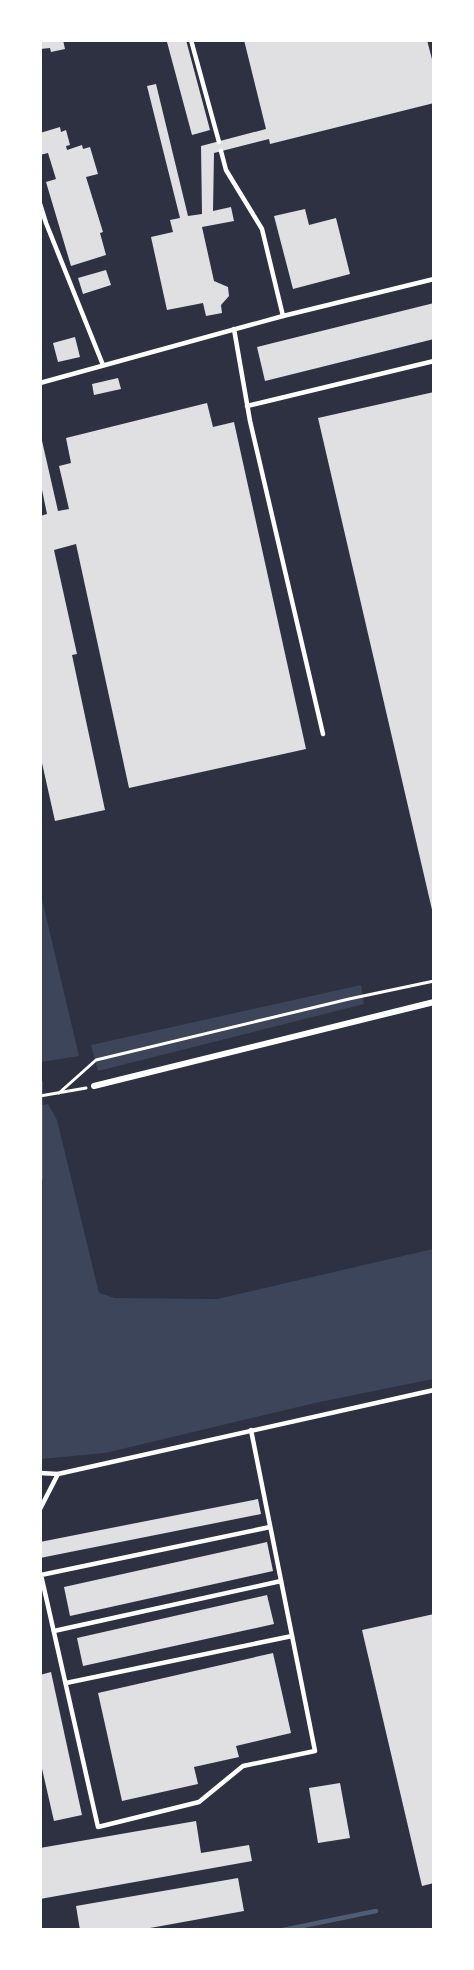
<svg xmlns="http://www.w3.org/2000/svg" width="474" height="1970" viewBox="0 0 474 1970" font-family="'Open Sans',sans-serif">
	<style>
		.green { fill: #3c4559 }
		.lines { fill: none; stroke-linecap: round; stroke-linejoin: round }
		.stream { stroke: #4f5d75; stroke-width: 4.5 }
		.building { fill: #e0e0e3 }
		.path { stroke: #fff; stroke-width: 3 }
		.service { stroke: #fff; stroke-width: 4.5 }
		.minor { stroke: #fff; stroke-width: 6 }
		.rail { stroke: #abadb3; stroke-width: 4.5 }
	</style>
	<rect width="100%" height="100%" fill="#2d3142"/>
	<g class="green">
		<path d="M 40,891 L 79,1056 L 41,1062 L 40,1062 Z"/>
		<path d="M 361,985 L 364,1004 L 98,1071 L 91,1045 Z"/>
		<path d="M 48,1104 L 57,1120 L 99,1293 L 115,1298 L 217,1299 L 433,1249 L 433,1379 L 315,1403 L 105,1453 L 41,1459 L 40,1105 Z"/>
	</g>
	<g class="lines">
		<path class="stream" d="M 283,1930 L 376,1911"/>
	</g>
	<g class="building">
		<path d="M 48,40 L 63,40 L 65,49 L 51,52 L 50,48 L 40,49 L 40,42 Z"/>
		<path d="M 171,40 L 186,40 L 210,130 L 192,135 L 167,42 Z"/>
		<path d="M 244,40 L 427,40 L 434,67 L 434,103 L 270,144 L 269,139 L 214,153 L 213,211 L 231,207 L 234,221 L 202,227 L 214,281 L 228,287 L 229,296 L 221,305 L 222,313 L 206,316 L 203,303 L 167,310 L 151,237 L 173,232 L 170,220 L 180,218 L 147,86 L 156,84 L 188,216 L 202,214 L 201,146 L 266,129 Z"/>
		<path d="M 60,127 L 61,132 L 66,130 L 70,145 L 66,146 L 67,150 L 82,145 L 83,149 L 90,147 L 98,174 L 86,177 L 103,232 L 100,233 L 106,255 L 71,266 L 46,182 L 56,179 L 48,153 L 40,155 L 40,133 Z"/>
		<path d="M 305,209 L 309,225 L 336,218 L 350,274 L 293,289 L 274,216 Z"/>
		<path d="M 106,270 L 111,285 L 83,294 L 78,278 Z"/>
		<path d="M 434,303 L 434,339 L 265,381 L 257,347 Z"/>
		<path d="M 75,337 L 80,357 L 58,362 L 53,343 Z"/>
		<path d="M 118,378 L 121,389 L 94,395 L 92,384 Z"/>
		<path d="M 434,392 L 434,914 L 433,914 L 318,418 Z"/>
		<path d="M 207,403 L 213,427 L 234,422 L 306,749 L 129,788 L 76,544 L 54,550 L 77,654 L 72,655 L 105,810 L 55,821 L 40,754 L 40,516 L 47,514 L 40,480 L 40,432 L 58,511 L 69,509 L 59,466 L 71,463 L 66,438 Z"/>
		<path d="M 258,1499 L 261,1514 L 40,1558 L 40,1542 L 45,1541 Z"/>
		<path d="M 267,1542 L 273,1571 L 70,1616 L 64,1587 Z"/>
		<path d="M 267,1595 L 274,1624 L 83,1666 L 77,1638 Z"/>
		<path d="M 434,1614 L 434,1883 L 422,1886 L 362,1630 Z"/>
		<path d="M 273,1653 L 291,1733 L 236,1746 L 239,1757 L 194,1767 L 198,1784 L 122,1801 L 98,1693 Z"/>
		<path d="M 51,1672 L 82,1815 L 54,1821 L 40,1760 L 40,1675 Z"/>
		<path d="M 340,1783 L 350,1838 L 318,1843 L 309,1788 Z"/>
		<path d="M 196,1821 L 201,1853 L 249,1845 L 252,1861 L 40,1899 L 40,1848 Z"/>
		<path d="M 238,1878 L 244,1911 L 139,1930 L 80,1930 L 76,1906 Z"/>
	</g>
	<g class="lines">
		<g class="path">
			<path d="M 59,1093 L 96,1060 L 349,999 L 434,981"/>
			<path d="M 40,1096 L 86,1088"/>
		</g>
		<g class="service">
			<path d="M 191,40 L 219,142"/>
			<path d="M 221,151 L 226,170 L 262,229 L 283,316 L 434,279"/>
			<path d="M 40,204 L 46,223 L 103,365"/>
			<path d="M 234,329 L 250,421 L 323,734"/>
			<path d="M 40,383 L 283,316"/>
			<path d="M 247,406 L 434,361"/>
			<path d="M 251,1430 L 315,1751 L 243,1766 L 199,1802 L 98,1827 L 41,1575 L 270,1527"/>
			<path d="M 40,1473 L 58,1474 L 434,1390"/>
			<path d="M 40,1509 L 58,1474"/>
			<path d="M 54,1631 L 281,1581"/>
			<path d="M 66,1683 L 292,1636"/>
		</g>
		<path class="minor" d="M 94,1086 L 434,1002"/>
		<path class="rail" d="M 40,1082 L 40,1179"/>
	</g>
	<rect width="474" height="1970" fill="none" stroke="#ffffff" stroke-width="84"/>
</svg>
